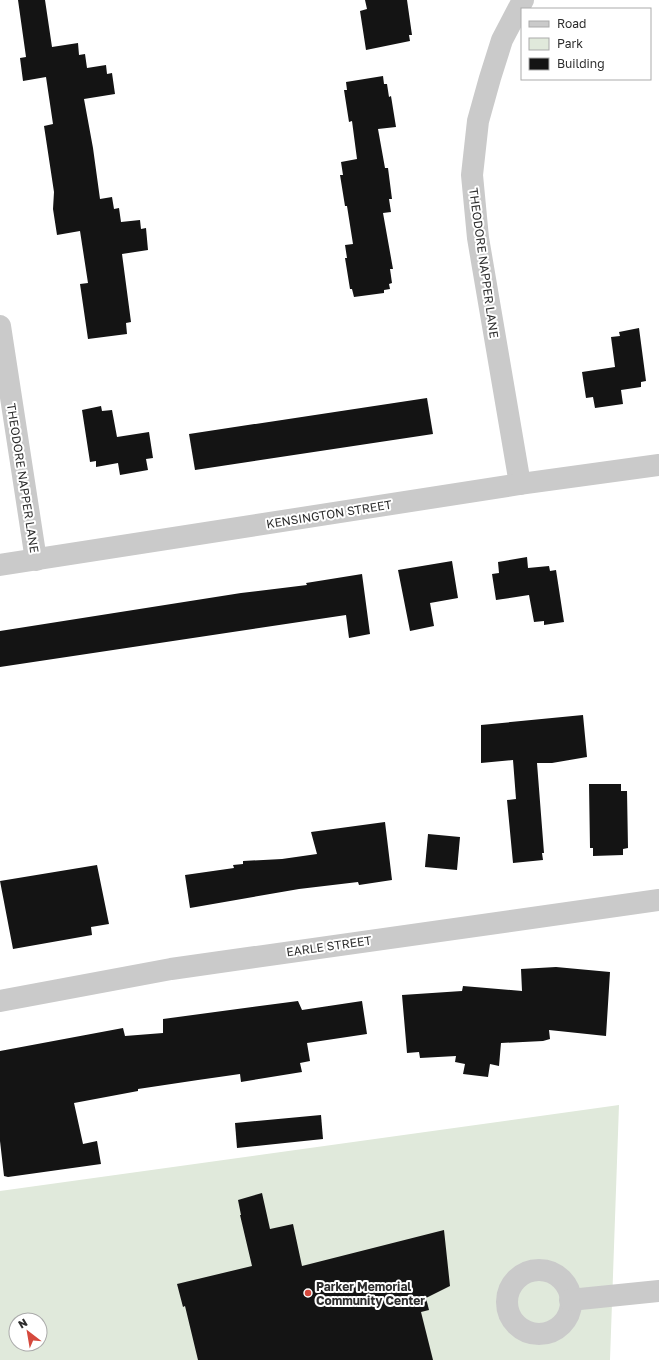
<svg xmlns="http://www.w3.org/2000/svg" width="659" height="1360" viewBox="0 0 659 1360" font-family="'Golos Text',sans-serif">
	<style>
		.green { fill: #e0e9db; fill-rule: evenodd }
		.building { fill: #141414 }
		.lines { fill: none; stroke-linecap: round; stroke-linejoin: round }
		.minor { stroke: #cacaca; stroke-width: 22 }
		.poi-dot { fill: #d5493d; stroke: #fff; stroke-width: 1.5 }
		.labels { text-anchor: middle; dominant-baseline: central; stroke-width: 4; stroke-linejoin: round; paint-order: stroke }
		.street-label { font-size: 12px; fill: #2d2d2d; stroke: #fff }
		.poi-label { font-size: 12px; font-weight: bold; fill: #2d2d2d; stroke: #fff; text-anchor: start }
	</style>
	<rect width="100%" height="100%" fill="#fff"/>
	<path class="green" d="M 619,1105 L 610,1360 L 0,1360 L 0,1191 ZM 16,1320 L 40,1320 L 40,1344 L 16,1344 Z"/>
	<g class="building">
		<path d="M 18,0 L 45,0 L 52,47 L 78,43 L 79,55 L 85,54 L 87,68 L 106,65 L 107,74 L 112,73 L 115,94 L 84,99 L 93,148 L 100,199 L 112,197 L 114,209 L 119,208 L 121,222 L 140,220 L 141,229 L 146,228 L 148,250 L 122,254 L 131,322 L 126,323 L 127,334 L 88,339 L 80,284 L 88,283 L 80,231 L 57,235 L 53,209 L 54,192 L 44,126 L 53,124 L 46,77 L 23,81 L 20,58 L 26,57 Z"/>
		<path d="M 365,0 L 407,0 L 412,35 L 409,35 L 410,41 L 366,50 L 360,11 L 367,9 Z"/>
		<path d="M 383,76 L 384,84 L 387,84 L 389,97 L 391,96 L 396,127 L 378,129 L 385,168 L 388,168 L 392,199 L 389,199 L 391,212 L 383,213 L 393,269 L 390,269 L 392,283 L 389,284 L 390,289 L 384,290 L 384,293 L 354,297 L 352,289 L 350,289 L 345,258 L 347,258 L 345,245 L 353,244 L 347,206 L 345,206 L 340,175 L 343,175 L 341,162 L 357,159 L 352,121 L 349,122 L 344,90 L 347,90 L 346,82 Z"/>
		<path d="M 639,328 L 646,381 L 641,382 L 641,387 L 621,390 L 623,404 L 595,408 L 593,397 L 586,398 L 582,372 L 615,367 L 611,337 L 620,336 L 619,332 Z"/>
		<path d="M 427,398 L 433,434 L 195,470 L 189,434 Z"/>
		<path d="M 101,406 L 102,411 L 112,410 L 117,437 L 149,432 L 153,458 L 146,459 L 148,470 L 120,475 L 118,463 L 96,467 L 96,461 L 90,462 L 82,410 Z"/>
		<path d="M 527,557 L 528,568 L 549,566 L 550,571 L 556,570 L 564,622 L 544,625 L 544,621 L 534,622 L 529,595 L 496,600 L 492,574 L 499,573 L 498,562 Z"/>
		<path d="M 452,561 L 458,598 L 430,603 L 434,626 L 410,631 L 398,570 Z"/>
		<path d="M 362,574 L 370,634 L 349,638 L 346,615 L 0,667 L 0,631 L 241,593 L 307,585 L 306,583 Z"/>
		<path d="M 583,715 L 587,757 L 552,763 L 537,763 L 544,853 L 542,853 L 543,860 L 513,863 L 507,800 L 516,799 L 513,760 L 481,763 L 481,725 Z"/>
		<path d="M 589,784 L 621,784 L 621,791 L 627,791 L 628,848 L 623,849 L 623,855 L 593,856 L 593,848 L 590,848 Z"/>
		<path d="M 385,822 L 392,880 L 359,885 L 358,882 L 299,889 L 190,908 L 185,875 L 234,868 L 233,865 L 243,864 L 243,861 L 282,859 L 317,854 L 311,832 Z"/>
		<path d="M 428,834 L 460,837 L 457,870 L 425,867 Z"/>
		<path d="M 97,865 L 109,924 L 91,927 L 92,935 L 13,949 L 0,881 Z"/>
		<path d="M 556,967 L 610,972 L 606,1036 L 549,1030 L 550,1039 L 543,1041 L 501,1043 L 499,1066 L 490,1064 L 488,1077 L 463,1074 L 465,1064 L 455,1062 L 456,1056 L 420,1058 L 419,1052 L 407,1053 L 402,995 L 462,991 L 463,986 L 522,991 L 521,969 Z"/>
		<path d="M 298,1001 L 302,1010 L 362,1001 L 367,1034 L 307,1043 L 310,1061 L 300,1063 L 302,1072 L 241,1082 L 240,1074 L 198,1080 L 138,1089 L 138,1091 L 74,1103 L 83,1144 L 97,1141 L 101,1164 L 8,1177 L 4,1176 L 0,1141 L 0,1051 L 123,1028 L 125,1036 L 163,1033 L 163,1019 Z"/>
		<path d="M 321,1115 L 323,1139 L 237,1148 L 235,1123 Z"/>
		<path d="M 262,1193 L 270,1229 L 293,1224 L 302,1266 L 444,1230 L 450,1286 L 426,1298 L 429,1310 L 421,1312 L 433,1360 L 198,1360 L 185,1306 L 183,1307 L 177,1284 L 252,1266 L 240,1215 L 241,1215 L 238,1200 Z"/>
	</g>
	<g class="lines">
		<g class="minor">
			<path d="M 0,326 L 36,560"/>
			<path d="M 520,484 L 478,238 L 472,175 L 478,121 L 490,78 L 502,40 L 523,0"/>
			<path d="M 0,565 L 520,484 L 659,465"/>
			<path d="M 0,1001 L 171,969 L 659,900"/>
			<circle cx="539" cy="1302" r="32"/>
			<path d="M 570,1300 L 659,1291"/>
		</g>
	</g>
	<circle class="poi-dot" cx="308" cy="1293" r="4"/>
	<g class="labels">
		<g class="street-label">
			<text transform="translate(484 263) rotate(82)">THEODORE NAPPER LANE</text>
			<text transform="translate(23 478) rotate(81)">THEODORE NAPPER LANE</text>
			<text transform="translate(329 514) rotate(-9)">KENSINGTON STREET</text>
			<text transform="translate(329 946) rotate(-8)">EARLE STREET</text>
		</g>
		<g class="poi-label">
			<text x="316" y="1286">Parker Memorial<tspan x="316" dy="14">Community Center</tspan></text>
		</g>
	</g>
	<rect x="521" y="8" width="130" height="72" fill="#ffffff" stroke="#ababab"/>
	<rect x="529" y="21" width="20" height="6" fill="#cacaca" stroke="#ababab"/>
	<text x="557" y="28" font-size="12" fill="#2d2d2d">Road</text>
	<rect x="529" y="38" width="20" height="12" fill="#e0e9db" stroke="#ababab"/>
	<text x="557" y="48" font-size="12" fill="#2d2d2d">Park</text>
	<rect x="529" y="58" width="20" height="12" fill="#141414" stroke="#ababab"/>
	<text x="557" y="68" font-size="12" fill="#2d2d2d">Building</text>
	<g transform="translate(28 1332) rotate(329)"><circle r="19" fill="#ffffff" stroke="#ababab"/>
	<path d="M0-3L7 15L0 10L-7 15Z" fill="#d5493d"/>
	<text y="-6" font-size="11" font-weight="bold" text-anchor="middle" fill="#2d2d2d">N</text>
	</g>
</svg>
